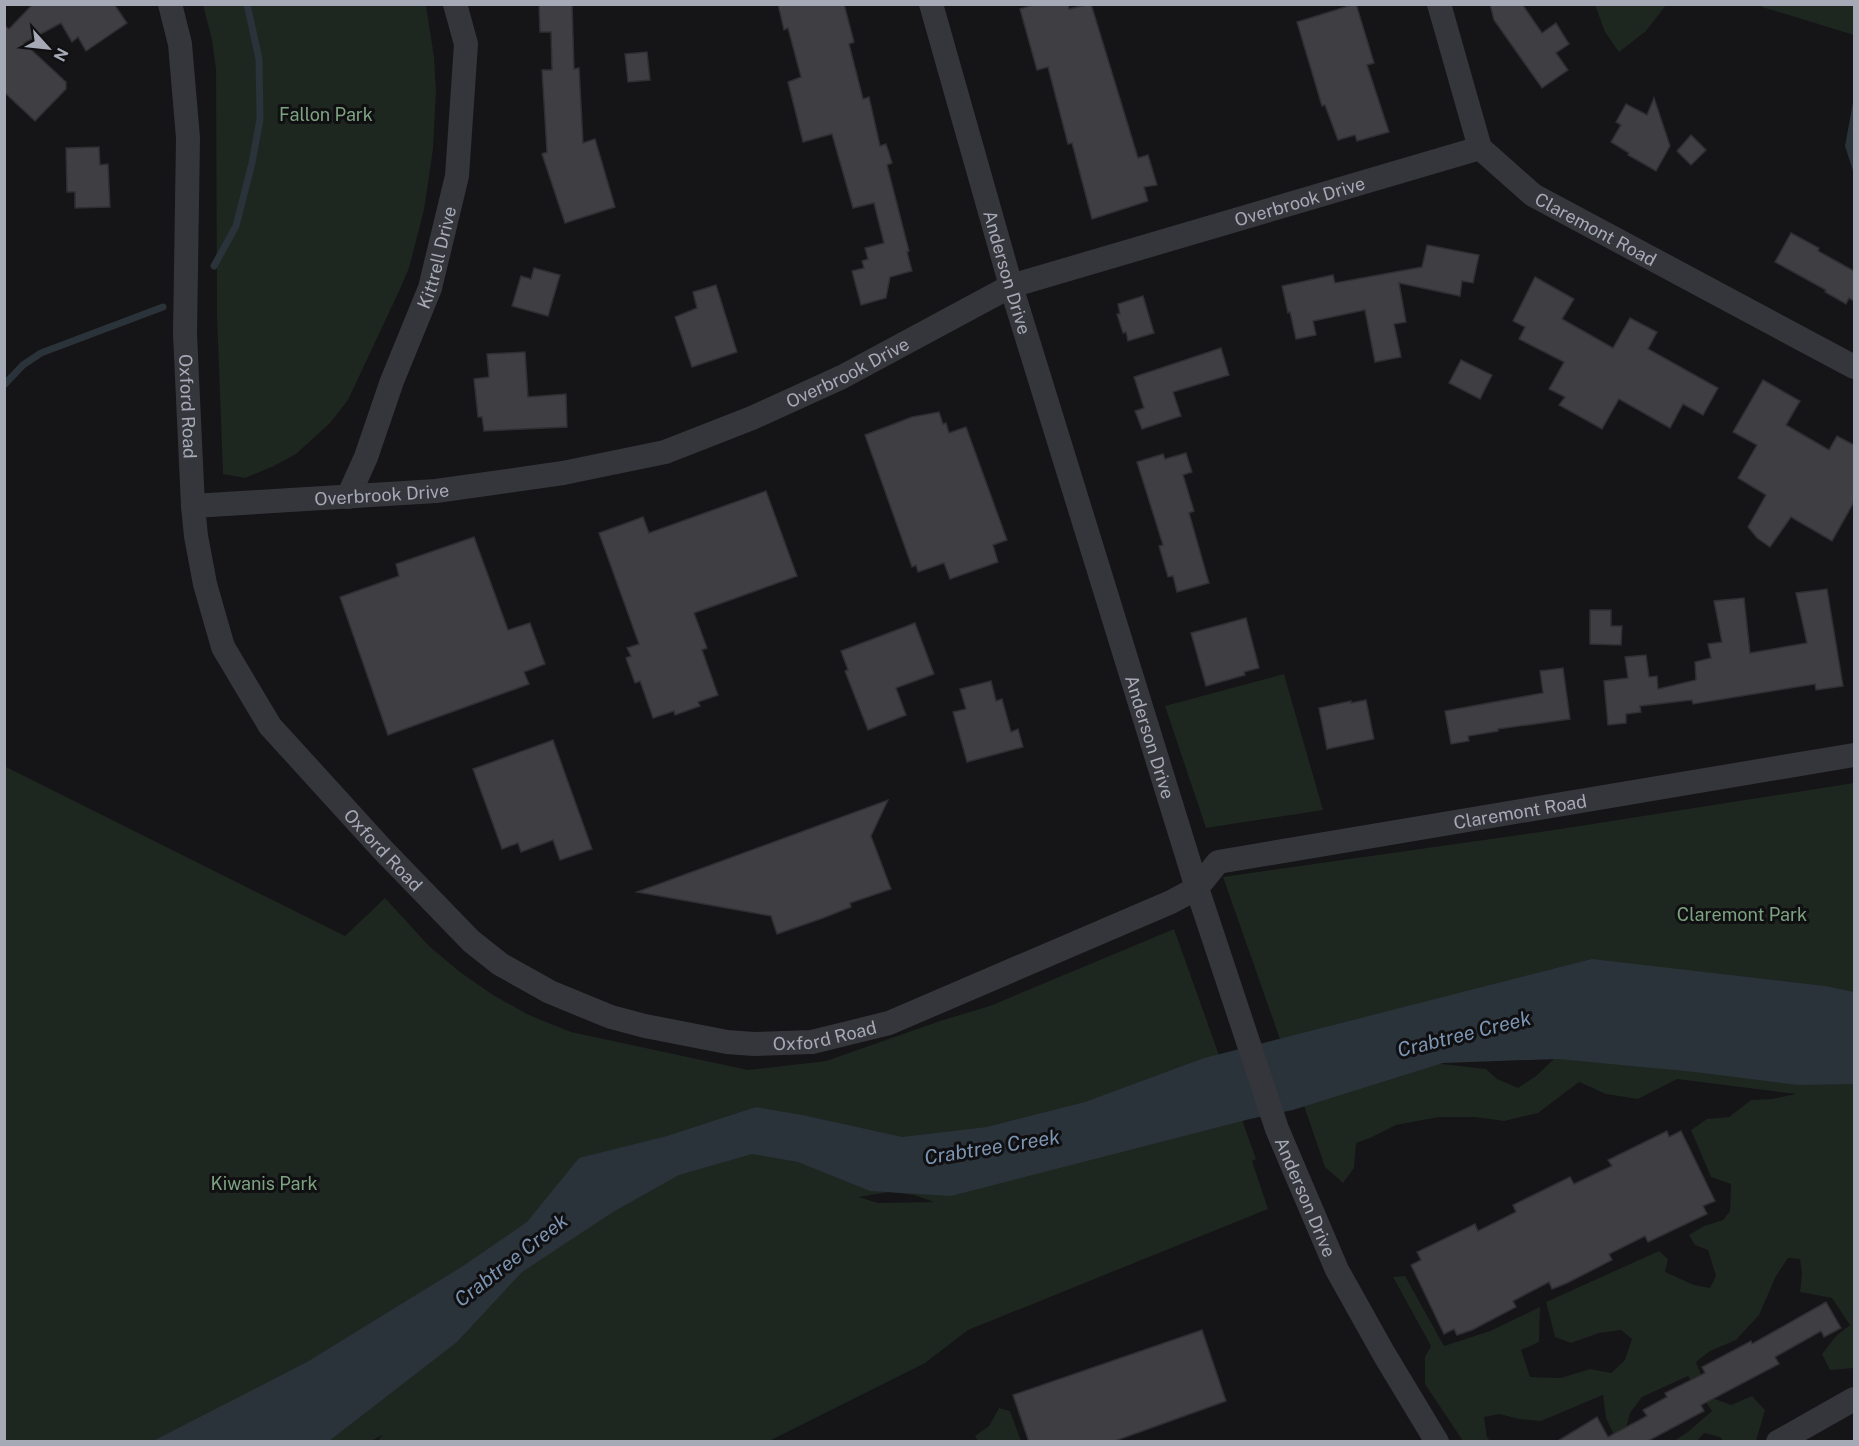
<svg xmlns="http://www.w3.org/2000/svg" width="1859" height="1446" viewBox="0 0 1859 1446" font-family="'Public Sans',sans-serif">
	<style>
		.green { fill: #1e2620; fill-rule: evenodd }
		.water { fill: #2a323a }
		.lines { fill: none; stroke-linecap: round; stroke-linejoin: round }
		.stream { stroke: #2a323a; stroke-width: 7 }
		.building { fill: #3f3f43; stroke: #2f2e32; stroke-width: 1.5 }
		.minor { stroke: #35363b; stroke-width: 24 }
		.labels { text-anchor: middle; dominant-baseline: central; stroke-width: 6; stroke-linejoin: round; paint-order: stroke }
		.park-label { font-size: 18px; fill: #7da282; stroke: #100f11 }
		.street-label { font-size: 18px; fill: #a6aab7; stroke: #100f11 }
		.water-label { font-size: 20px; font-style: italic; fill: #7c95b2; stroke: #100f11 }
	</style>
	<rect width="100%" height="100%" fill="#151416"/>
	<g class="green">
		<path d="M 1763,4 L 1854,5 L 1854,35 L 1762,7 Z"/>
		<path d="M 203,5 L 426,5 L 434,57 L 436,91 L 433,149 L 424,210 L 409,268 L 400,289 L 348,400 L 330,423 L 296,454 L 272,467 L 245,478 L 223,474 L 217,316 L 216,70 L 212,40 Z"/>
		<path d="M 1595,5 L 1595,4 L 1666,5 L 1646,31 L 1619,52 L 1605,32 Z"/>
		<path d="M 1284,674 L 1323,810 L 1206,828 L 1165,706 Z"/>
		<path d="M 4,766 L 345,936 L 385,898 L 429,946 L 460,972 L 493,995 L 529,1015 L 571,1032 L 748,1070 L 826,1061 L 940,1021 L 990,1006 L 1174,929 L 1256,1159 L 1252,1161 L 1268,1209 L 968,1330 L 925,1363 L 769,1441 L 378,1441 L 382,1435 L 370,1442 L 5,1441 ZM 889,1192 L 914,1195 L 934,1202 L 878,1203 L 859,1197 Z"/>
		<path d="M 1854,783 L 1854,1036 L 1282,1045 L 1223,877 L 1554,830 Z"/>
		<path d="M 1558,1055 L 1854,1059 L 1854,1368 L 1830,1370 L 1822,1354 L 1836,1336 L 1850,1325 L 1832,1298 L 1800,1292 L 1802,1274 L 1800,1259 L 1788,1258 L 1776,1276 L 1759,1315 L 1736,1340 L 1710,1351 L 1696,1362 L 1710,1397 L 1731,1405 L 1752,1396 L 1765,1410 L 1756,1441 L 1723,1441 L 1720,1437 L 1704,1433 L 1697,1441 L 1674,1441 L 1689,1431 L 1712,1411 L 1688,1376 L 1642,1397 L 1630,1413 L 1626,1428 L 1617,1441 L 1606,1418 L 1603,1395 L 1541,1421 L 1519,1419 L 1499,1414 L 1484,1417 L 1487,1437 L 1490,1441 L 1463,1441 L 1425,1384 L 1425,1357 L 1431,1346 L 1393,1277 L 1405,1276 L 1444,1346 L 1490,1331 L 1540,1307 L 1539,1342 L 1521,1350 L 1530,1377 L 1561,1378 L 1590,1369 L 1611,1373 L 1625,1360 L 1632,1339 L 1621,1330 L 1599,1333 L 1571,1343 L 1555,1337 L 1546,1302 L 1659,1251 L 1668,1259 L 1665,1272 L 1694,1285 L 1710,1288 L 1716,1276 L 1708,1250 L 1695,1245 L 1689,1235 L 1704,1226 L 1723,1220 L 1730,1211 L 1731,1184 L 1711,1177 L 1691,1130 L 1707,1119 L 1729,1117 L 1751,1100 L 1772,1099 L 1796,1094 L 1677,1079 L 1638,1099 L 1606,1094 L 1579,1082 L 1538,1113 L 1504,1121 L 1475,1117 L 1439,1117 L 1396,1125 L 1370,1138 L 1356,1143 L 1354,1168 L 1343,1183 L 1325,1167 L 1301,1097 L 1424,1062 L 1486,1069 L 1497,1079 L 1518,1088 L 1536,1076 Z"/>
		<path d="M 999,1408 L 1010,1411 L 1021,1441 L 978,1441 L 975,1436 L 989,1426 Z"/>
	</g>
	<g class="water">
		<path d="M 1854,97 L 1854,174 L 1845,146 Z"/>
		<path d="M 1592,959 L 1825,986 L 1854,992 L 1854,1084 L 1798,1085 L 1695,1072 L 1558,1059 L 1443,1063 L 1293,1110 L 1250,1119 L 951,1196 L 870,1191 L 798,1162 L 752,1154 L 679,1175 L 613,1212 L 522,1272 L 457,1342 L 329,1441 L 151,1442 L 307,1362 L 463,1266 L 527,1222 L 579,1158 L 667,1136 L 756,1107 L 807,1116 L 902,1137 L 987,1127 L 1085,1102 L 1204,1058 Z"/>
	</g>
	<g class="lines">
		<g class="stream">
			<path d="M 214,266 L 236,226 L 252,163 L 260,119 L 259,59 L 247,4"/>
			<path d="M 4,385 L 23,365 L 41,353 L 163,307"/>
		</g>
	</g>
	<g class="building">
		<path d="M 33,4 L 114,4 L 127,23 L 86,51 L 78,37 L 72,42 L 61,23 L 24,43 L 66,82 L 66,89 L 35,121 L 4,92 L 4,25 L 9,29 Z"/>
		<path d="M 539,4 L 572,4 L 574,69 L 579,68 L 583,143 L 595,139 L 615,207 L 565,223 L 542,154 L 547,152 L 542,70 L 552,70 L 551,32 L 540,32 Z"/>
		<path d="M 778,4 L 844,4 L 854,42 L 849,44 L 863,99 L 869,97 L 880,146 L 886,144 L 889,153 L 892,163 L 887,165 L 909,251 L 907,252 L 912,271 L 890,277 L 886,298 L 861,305 L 852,271 L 864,268 L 862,261 L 868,259 L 865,248 L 884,243 L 874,203 L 853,208 L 832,134 L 803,142 L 788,82 L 801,77 L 788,28 L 784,30 Z"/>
		<path d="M 1036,4 L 1068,4 L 1069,9 L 1091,4 L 1138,158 L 1148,155 L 1157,185 L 1144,187 L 1148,201 L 1092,219 L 1072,143 L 1068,144 L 1048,67 L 1037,70 L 1020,9 Z"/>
		<path d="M 1355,4 L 1356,4 L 1374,63 L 1367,65 L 1389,132 L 1357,141 L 1355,135 L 1338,140 L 1325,105 L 1322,106 L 1297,22 Z"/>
		<path d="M 1490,4 L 1522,4 L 1542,33 L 1556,23 L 1569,44 L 1556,53 L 1568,70 L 1542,88 L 1494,20 Z"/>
		<path d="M 647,52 L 650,80 L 628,82 L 625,54 Z"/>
		<path d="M 1654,98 L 1670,146 L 1656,171 L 1628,155 L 1629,153 L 1611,142 L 1621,125 L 1616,122 L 1626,104 L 1647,115 Z"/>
		<path d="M 1691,135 L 1706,150 L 1691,165 L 1677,151 Z"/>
		<path d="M 99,147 L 100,165 L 108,164 L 110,207 L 75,208 L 75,192 L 67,192 L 66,148 Z"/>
		<path d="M 1791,233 L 1819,248 L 1818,251 L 1854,271 L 1854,301 L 1849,298 L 1846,304 L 1825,292 L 1826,290 L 1775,262 Z"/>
		<path d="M 1427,245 L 1479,255 L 1473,283 L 1462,281 L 1460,296 L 1399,283 L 1406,322 L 1394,324 L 1401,357 L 1375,362 L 1365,310 L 1313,321 L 1316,335 L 1296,339 L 1290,312 L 1288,313 L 1282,286 L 1333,275 L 1335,283 L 1422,267 Z"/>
		<path d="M 534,268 L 560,275 L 548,316 L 512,306 L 521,276 L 531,279 Z"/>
		<path d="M 1535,277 L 1574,299 L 1562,319 L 1613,348 L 1630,318 L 1657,332 L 1648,349 L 1718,388 L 1703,415 L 1683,404 L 1670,428 L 1619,399 L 1602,429 L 1559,405 L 1565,397 L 1549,389 L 1564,362 L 1519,339 L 1525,327 L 1513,321 Z"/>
		<path d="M 716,285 L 737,352 L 692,367 L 675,317 L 697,308 L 693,292 Z"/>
		<path d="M 1143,296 L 1154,333 L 1128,341 L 1126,332 L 1123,333 L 1117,314 L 1120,314 L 1118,304 Z"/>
		<path d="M 1221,348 L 1229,375 L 1173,392 L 1181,416 L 1142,429 L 1135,411 L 1144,408 L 1134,377 Z"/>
		<path d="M 525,352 L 528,397 L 566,394 L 567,427 L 484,431 L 482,417 L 478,417 L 474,379 L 489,377 L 487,354 Z"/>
		<path d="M 1461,360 L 1492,375 L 1480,399 L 1449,383 Z"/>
		<path d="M 1763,380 L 1800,401 L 1786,425 L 1829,450 L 1837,436 L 1854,445 L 1854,502 L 1832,541 L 1791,517 L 1770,547 L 1757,538 L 1748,527 L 1766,495 L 1738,478 L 1757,445 L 1733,432 Z"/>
		<path d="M 939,412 L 943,424 L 946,423 L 949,433 L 966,427 L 1007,540 L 993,545 L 998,562 L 950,579 L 944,563 L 918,572 L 916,565 L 912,567 L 865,435 L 912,417 Z"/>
		<path d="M 1186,453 L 1192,472 L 1183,475 L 1194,511 L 1189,513 L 1209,583 L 1177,592 L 1173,576 L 1168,577 L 1159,546 L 1163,545 L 1137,462 L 1163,454 L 1165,459 Z"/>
		<path d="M 766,491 L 797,576 L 694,613 L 707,648 L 702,650 L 718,695 L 698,702 L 700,706 L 675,715 L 674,711 L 653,718 L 640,681 L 635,683 L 626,658 L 631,656 L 627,648 L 639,644 L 599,533 L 643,517 L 649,533 Z"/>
		<path d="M 474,537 L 508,630 L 530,623 L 545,664 L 524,672 L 529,684 L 388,735 L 340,597 L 399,576 L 396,564 Z"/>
		<path d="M 1827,589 L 1843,686 L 1816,690 L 1815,684 L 1693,704 L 1692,700 L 1640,706 L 1641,712 L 1626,714 L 1626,723 L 1608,725 L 1604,681 L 1628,678 L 1625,657 L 1646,655 L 1649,677 L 1657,676 L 1658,689 L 1696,680 L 1695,662 L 1711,658 L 1708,644 L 1722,642 L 1714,601 L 1744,598 L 1750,653 L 1807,643 L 1796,593 Z"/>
		<path d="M 1590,610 L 1611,610 L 1611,626 L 1622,626 L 1621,645 L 1590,644 Z"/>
		<path d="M 1246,618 L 1259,668 L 1244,672 L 1245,675 L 1206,686 L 1191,633 Z"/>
		<path d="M 915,623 L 934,674 L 896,688 L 906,715 L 868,730 L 845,671 L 848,670 L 841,651 Z"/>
		<path d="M 1563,668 L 1570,719 L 1498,729 L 1498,731 L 1468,736 L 1469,741 L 1451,744 L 1445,711 L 1543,693 L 1540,671 Z"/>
		<path d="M 991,681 L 996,701 L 1002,699 L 1011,732 L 1018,729 L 1023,747 L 967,762 L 953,712 L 966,709 L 960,689 Z"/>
		<path d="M 1366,700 L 1374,739 L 1327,749 L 1319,708 L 1351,701 L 1351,703 Z"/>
		<path d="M 553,740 L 592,849 L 560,860 L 553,840 L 521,852 L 518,843 L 502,849 L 473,769 Z"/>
		<path d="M 888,800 L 871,836 L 891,889 L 850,903 L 851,907 L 823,918 L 777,934 L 771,916 L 637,892 Z"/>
		<path d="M 1667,1131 L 1669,1137 L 1681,1131 L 1715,1201 L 1703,1206 L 1707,1214 L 1648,1242 L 1645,1236 L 1609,1254 L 1612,1260 L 1567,1283 L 1552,1289 L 1549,1282 L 1513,1301 L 1516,1307 L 1472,1330 L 1457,1335 L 1454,1329 L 1444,1334 L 1411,1265 L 1421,1260 L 1417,1252 L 1475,1224 L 1478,1231 L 1516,1212 L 1513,1205 L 1570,1177 L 1574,1184 L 1612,1166 L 1608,1160 Z"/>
		<path d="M 1826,1302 L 1841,1328 L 1824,1337 L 1821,1331 L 1775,1357 L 1779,1364 L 1701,1405 L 1704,1411 L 1646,1442 L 1556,1442 L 1597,1417 L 1608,1437 L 1647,1416 L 1643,1410 L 1667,1397 L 1665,1393 L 1705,1373 L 1702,1367 L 1751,1341 L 1752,1344 Z"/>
		<path d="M 1202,1330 L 1226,1401 L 1112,1442 L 1029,1442 L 1013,1395 Z"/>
	</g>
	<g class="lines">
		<g class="minor">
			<path id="s1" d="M 170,4 L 180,44 L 188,138 L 185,334 L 193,506 L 196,536 L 205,584 L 223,647 L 270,726 L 382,849 L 471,941 L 500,964 L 550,992 L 611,1017 L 645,1026 L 727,1042 L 754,1044 L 812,1042 L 889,1023 L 1171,902 L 1197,888 L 1218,862 L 1854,755"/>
			<path id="s2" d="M 931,4 L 1011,286 L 1197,888 L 1277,1129 L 1337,1270 L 1384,1354 L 1437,1442"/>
			<path id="s3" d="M 1439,4 L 1480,148 L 1533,195 L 1854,367"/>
			<path id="s4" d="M 348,497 L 366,457 L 392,381 L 430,288 L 457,176 L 466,44 L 455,4"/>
			<path id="s5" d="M 193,506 L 436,491 L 563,473 L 665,452 L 752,418 L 842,377 L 1011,286 L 1480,148"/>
			<path d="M 1778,1442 L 1854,1399"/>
		</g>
	</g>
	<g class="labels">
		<g class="park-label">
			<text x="326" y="114">Fallon Park</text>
			<text x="1742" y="914">Claremont Park</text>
			<text x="264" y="1183">Kiwanis Park</text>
		</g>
		<g class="street-label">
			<text stroke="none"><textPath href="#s5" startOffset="1161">Overbrook Drive</textPath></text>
			<text stroke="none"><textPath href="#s3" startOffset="292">Claremont Road</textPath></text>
			<text stroke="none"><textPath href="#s4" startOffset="256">Kittrell Drive</textPath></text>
			<text stroke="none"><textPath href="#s2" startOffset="279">Anderson Drive</textPath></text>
			<text stroke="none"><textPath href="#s5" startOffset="675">Overbrook Drive</textPath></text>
			<text stroke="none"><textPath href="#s1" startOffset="404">Oxford Road</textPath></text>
			<text stroke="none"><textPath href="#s5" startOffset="189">Overbrook Drive</textPath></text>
			<text stroke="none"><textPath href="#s2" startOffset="765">Anderson Drive</textPath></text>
			<text stroke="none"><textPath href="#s1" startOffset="2154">Claremont Road</textPath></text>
			<text stroke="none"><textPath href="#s1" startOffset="908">Oxford Road</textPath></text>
			<text stroke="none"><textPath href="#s1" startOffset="1412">Oxford Road</textPath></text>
			<text stroke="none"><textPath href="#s2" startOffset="1251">Anderson Drive</textPath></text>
		</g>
		<g class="water-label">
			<text transform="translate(1464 1034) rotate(-14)">Crabtree Creek</text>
			<text transform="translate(992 1147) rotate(-9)">Crabtree Creek</text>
			<text transform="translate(511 1260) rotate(-38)">Crabtree Creek</text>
		</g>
	</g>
	<rect width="1859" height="1446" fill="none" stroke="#a6aab7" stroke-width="12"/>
	<g transform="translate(48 48) rotate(117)" stroke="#100f11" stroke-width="4.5" paint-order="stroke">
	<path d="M0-4.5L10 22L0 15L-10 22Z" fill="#a6aab7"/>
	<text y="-9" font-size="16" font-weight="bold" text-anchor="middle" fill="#a6aab7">N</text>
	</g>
</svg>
